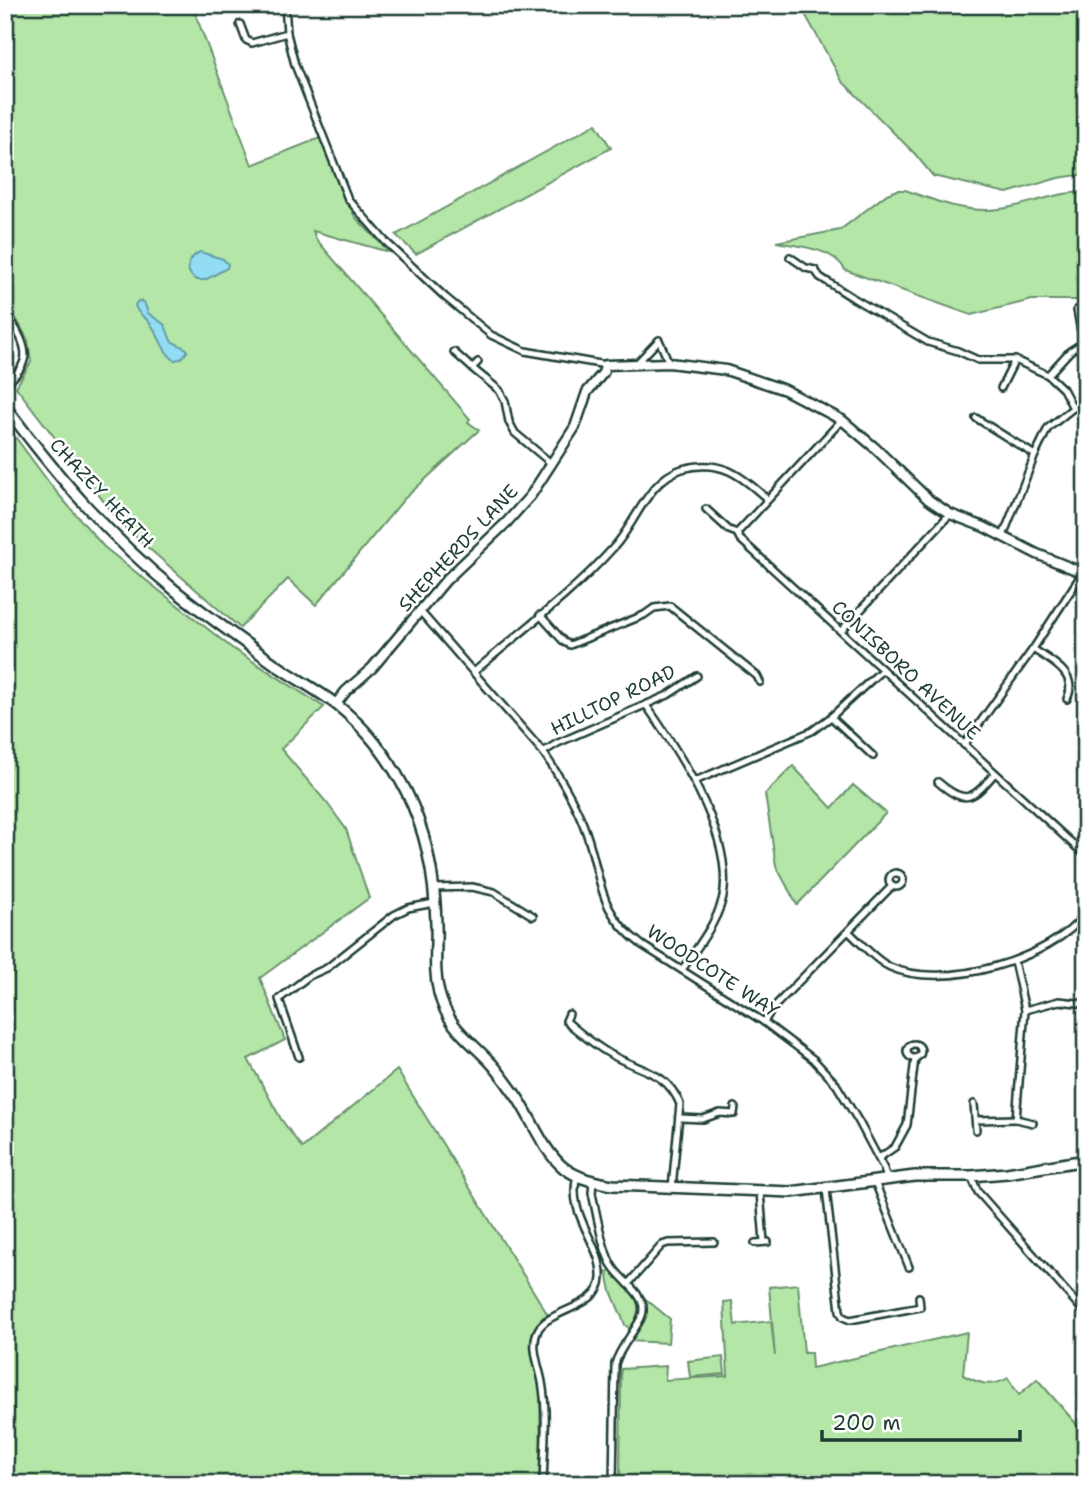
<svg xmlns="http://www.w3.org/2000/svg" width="1091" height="1489" viewBox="0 0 1091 1489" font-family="'Shantell Sans',sans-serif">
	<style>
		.green { fill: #b4e6a7; stroke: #6a926e; stroke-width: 2 }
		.water { fill: #93ddf4; stroke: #659da7; stroke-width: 2 }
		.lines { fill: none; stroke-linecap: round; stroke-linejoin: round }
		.street-casing { stroke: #1f3d34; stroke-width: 10 }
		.secondary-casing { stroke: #1f3d34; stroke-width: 13 }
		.primary-casing { stroke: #1f3d34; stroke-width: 14 }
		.street { stroke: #fff; stroke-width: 5 }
		.secondary { stroke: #fff; stroke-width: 8 }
		.primary { stroke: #fff; stroke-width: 9 }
		.labels { text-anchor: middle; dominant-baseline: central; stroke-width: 5; stroke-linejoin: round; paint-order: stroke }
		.street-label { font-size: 19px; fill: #1f3d34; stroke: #fff }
	</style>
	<rect width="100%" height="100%" fill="#fff"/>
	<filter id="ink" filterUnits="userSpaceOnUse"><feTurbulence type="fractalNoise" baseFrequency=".0143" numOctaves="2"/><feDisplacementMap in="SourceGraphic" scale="14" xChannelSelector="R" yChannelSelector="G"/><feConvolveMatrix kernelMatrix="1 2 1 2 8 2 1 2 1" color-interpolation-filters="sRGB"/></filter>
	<g filter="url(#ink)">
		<g class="green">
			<path d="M 5,5 L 192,5 L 252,165 L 320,138 L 355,217 L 389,252 L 313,231 L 316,239 L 470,419 L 468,422 L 479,430 L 404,499 L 316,605 L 288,579 L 240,628 L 121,524 L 16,387 L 31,362 L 28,340 L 5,298 Z"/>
			<path d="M 800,5 L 1086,5 L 1086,174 L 1058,178 L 1007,193 L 933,176 L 915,154 L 842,81 Z"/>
			<path d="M 596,124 L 611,148 L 416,254 L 396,235 Z"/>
			<path d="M 897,190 L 905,190 C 936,201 967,214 1000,209 C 1029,205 1056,192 1086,192 L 1086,300 L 1032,300 L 971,315 L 845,270 C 834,248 798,246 776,242 L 840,230 L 887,194 Z"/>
			<path d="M 5,423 L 53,488 L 104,547 L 232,648 L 324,707 L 281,749 L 327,803 L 346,829 L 369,898 L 260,978 L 285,1040 L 248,1059 L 281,1119 L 302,1148 L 397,1070 L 548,1315 L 543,1317 L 534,1330 L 532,1342 L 540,1385 L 541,1484 L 5,1484 Z"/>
			<path d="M 793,766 L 832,808 L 853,785 L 886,813 L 797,905 L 776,866 L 765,794 Z"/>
			<path d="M 613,1271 C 631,1292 649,1302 630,1329 L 625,1325 L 611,1291 L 607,1272 Z"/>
			<path d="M 798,1284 L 804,1353 L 811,1353 L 812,1368 L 967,1332 L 963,1375 C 980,1384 991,1388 1008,1378 L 1019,1395 L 1037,1379 L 1086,1435 L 1086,1484 L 620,1484 L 621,1369 L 666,1366 L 665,1380 L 728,1376 L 724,1302 L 732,1301 L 735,1325 L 771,1321 L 775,1356 L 769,1287 Z"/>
			<path d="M 642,1296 L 670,1319 L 668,1343 L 629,1341 C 639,1322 650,1317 642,1296 Z"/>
			<path d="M 723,1357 L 725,1374 L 690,1377 L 688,1361 Z"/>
		</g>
		<g class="water">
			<path d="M 200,252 L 223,259 L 228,264 L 227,268 L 205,280 L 196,280 C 183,271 188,258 200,252 Z"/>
			<path d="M 138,301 L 144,302 L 148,313 L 165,325 L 171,341 L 187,349 L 187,352 L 181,359 L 174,360 C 161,350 160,335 149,322 C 144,316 137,314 135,305 Z"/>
		</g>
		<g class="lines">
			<g class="street-casing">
				<g id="street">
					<path d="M 285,5 L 287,33 L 295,65 L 348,199 L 385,241 L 445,297 L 491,335 L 525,351 L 606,365"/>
					<path d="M 240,24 L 246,40 L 252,43 L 287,33"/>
					<path d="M 790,257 L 806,268 L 815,270 L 820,277 L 853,298 L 928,342 L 958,351 L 978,360 L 1015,360 L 1048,375 L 1063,389 L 1073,408"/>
					<path d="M 1077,310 L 1083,342"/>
					<path d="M 5,329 L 13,324 C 30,351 30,364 5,385"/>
					<path d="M 454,352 L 472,368"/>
					<path d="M 478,362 L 472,368 L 499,390 L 505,401 L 509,422 L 515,433 L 552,464"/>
					<path d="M 637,363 L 659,340 L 669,363"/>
					<path d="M 1048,375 L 1070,351 L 1086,341"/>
					<path d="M 1001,388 L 1015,360"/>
					<path d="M 976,418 L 1035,455"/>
					<path d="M 706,509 L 729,530 L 737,533 L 740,539 L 1086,856"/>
					<path d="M 737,533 L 842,420"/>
					<path d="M 1003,536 L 1035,455 L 1048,428 L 1073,408 L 1086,407"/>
					<path d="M 419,610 L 543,752 C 560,777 576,803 586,832 C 603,881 596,910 642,945 L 764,1022 L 813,1059 L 836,1084 L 859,1122 L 884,1169 L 887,1179"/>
					<path d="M 540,615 L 564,642 L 570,645 L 644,615 L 654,608 L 670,606 L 757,676 L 760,682"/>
					<path d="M 841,631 L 950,514"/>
					<path d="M 1033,649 C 1051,661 1079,674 1067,699"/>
					<path d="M 474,672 C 520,632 572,594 613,548 C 636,524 647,480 682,469 C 720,458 741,475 767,499"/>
					<path d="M 646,705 C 679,752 730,830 724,890 C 721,919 697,947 682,970"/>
					<path d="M 831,717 L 873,756"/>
					<path d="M 964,745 L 1033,649 L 1083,572"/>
					<path d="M 543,752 L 558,743 L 668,695 L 697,676"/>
					<path d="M 695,781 L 812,731 L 831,717 L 882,670"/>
					<path d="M 938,782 C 966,806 973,799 995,773"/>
					<circle cx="896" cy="880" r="7"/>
					<path d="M 434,888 L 472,887 L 494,892 L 533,916"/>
					<path d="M 849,932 C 861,943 875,960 890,967 C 943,991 1051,960 1086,913"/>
					<path d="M 1014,961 L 1025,1010 L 1016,1119 L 1033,1123"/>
					<path d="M 1025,1010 L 1059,1001 L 1086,1004"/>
					<path d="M 569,1014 L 566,1021 C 580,1033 594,1045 610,1054 C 639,1071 666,1070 680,1104 L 672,1188"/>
					<path d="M 764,1022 L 772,1009 L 892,886"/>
					<circle cx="914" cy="1051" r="7"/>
					<path d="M 299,1057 L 279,999 L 309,976 L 327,968 L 394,915 L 408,908 L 434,903"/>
					<path d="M 974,1104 L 976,1130"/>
					<path d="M 680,1118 L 703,1119 L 720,1113 L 734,1114 L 735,1107"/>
					<path d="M 977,1120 L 1016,1119"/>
					<path d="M 879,1158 L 895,1147 L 907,1125 L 915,1058"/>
					<path d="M 971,1176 L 978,1192 L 1086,1314"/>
					<path d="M 593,1182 L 592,1193 C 596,1211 603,1254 613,1267 C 621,1280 645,1294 643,1311 C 642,1324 620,1345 615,1364 L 613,1484"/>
					<path d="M 875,1182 L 909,1267"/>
					<path d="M 826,1189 L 840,1311 L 843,1317 L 850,1320 L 920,1307 L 919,1297"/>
					<path d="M 760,1192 L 764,1242"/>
					<path d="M 755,1243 L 768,1242"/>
					<path d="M 628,1284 L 662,1245 L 668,1243 L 714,1242"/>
					<path d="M 543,1484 C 544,1450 548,1415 542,1382 C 539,1365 530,1347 538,1330 C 549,1309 600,1308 601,1278 C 603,1245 566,1215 577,1176"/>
				</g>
			</g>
			<g class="secondary-casing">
				<path id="secondary" d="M 336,704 L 346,691 L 372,668 L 446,580 L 507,522 L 531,495 L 575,427 L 587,392 L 603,373 L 606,365 L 669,363 L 726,370 L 785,390 L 842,420 L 874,447 L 929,500 L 950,514 L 984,527 L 1037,554 L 1086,574"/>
			</g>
			<g class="primary-casing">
				<path id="primary" d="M 5,406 C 56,475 110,538 177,592 C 210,618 245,643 279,667 C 298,680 319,691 337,705 C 366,728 389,758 406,791 C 427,833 435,878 436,924 C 437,947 433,970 439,993 C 448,1028 469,1039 492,1064 C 501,1074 509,1086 517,1097 C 532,1119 543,1151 564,1168 C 579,1179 595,1182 613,1185 L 791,1192 L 915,1176 L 971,1176 L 1007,1173 L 1086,1160"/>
			</g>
			<use href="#street" class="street"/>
			<use href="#secondary" class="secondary"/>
			<use href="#primary" class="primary"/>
		</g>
	</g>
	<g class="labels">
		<g class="street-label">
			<text transform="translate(102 493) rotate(47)">CHAZEY HEATH</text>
			<text transform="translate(458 548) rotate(-47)">SHEPHERDS LANE</text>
			<text transform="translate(906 670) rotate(43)">CONISBORO AVENUE</text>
			<text transform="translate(613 700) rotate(-26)">HILLTOP ROAD</text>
			<text transform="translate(713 971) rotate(33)">WOODCOTE WAY</text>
		</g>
	</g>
	<rect width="1091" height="1489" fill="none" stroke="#fff" stroke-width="28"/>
	<rect x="14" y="14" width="1063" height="1461" fill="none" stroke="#1f3d34" stroke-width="2.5" filter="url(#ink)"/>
	<path d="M822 1430v10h198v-10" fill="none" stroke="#1f3d34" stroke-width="3.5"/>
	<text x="832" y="1430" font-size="21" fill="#1f3d34" stroke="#ffffff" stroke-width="5" paint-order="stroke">200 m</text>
</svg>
